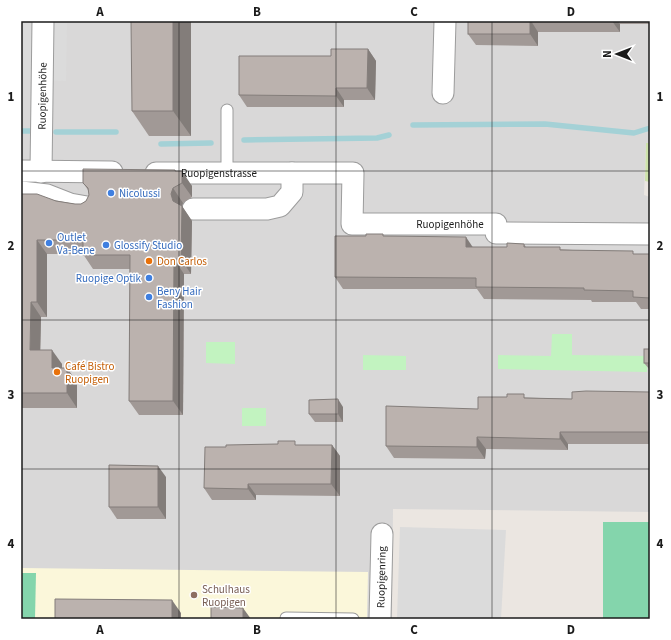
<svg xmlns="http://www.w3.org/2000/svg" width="671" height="640" viewBox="0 0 671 640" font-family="'Source Sans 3',sans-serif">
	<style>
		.residential { fill: #d9d8d8 }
		.education { fill: #fbf7da }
		.grass { fill: #cde2aa }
		.park { fill: #c2f3c0 }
		.pitch { fill: #84d5ac }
		.parking { fill: #dbdbdb }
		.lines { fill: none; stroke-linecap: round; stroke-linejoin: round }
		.stream { stroke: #a4d1d6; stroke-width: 5.5 }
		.lane-casing { stroke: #9c9c9c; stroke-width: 13 }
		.street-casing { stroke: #9c9c9c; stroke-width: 23 }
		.lane { stroke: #fff; stroke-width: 11 }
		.street { stroke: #fff; stroke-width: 21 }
		.wall { fill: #a19996 }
		.shaded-wall { fill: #837d7a }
		.building { fill: #bbb2ae; stroke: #837d7a }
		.grid { fill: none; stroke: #1b1b1b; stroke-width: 1; stroke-opacity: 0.55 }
		.shop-dot { fill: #3f7fe0; stroke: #fff; stroke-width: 1.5 }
		.food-dot { fill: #e8710a; stroke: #fff; stroke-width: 1.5 }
		.education-dot { fill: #8d6e63; stroke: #fff; stroke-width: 1.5 }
		.labels { text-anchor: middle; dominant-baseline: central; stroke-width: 3; stroke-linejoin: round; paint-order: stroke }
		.street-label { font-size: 11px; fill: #1b1b1b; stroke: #fff }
		.shop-label { font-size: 11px; fill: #366cbe; stroke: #fff; text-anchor: start }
		.food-label { font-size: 11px; fill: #c56008; stroke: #fff; text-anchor: start }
		.education-label { font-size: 11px; fill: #785e54; stroke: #fff; text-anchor: start }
		.neatline { fill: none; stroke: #1b1b1b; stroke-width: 1.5 }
		.grid-label { font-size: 13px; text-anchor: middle; font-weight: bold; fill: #1b1b1b }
	</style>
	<rect width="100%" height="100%" fill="#ebe6e1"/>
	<path class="residential" d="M 21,21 L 650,21 L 650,143 L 646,143 L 644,195 L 650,197 L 650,512 L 393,509 L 392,619 L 21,619 Z"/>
	<path class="education" d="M 21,568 L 368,572 L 367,619 L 21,619 Z"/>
	<path class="grass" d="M 646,143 L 650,143 L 650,182 L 645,181 Z"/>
	<g class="park">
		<path d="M 552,334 L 572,334 L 572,355 L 648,356 L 647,372 L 498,369 L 498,355 L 551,356 Z"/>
		<path d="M 206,342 L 235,342 L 235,364 L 206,363 Z"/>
		<path d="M 363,355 L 406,356 L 406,370 L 363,370 Z"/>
		<rect x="242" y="408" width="24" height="18"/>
	</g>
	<g class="pitch">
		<rect x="603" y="522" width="47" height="97"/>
		<path d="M 21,573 L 36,573 L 35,619 L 21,619 Z"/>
	</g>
	<g class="parking">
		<path d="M 21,21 L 67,21 L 66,81 L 21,80 Z"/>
		<path d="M 400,527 L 506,530 L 501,619 L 397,619 Z"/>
	</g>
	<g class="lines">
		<g class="stream">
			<path d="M 413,125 L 545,124 L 634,133 L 650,128"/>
			<path d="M 21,131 L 30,131"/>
			<path d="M 56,132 L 116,132"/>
			<path d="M 244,140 L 377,138 L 389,135"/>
			<path d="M 161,144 L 211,143"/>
		</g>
		<g class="lane-casing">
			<g id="lane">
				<path d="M 227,173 L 227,110"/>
				<path d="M 286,618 L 353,619"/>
			</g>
		</g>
		<g class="street-casing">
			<g id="street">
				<path d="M 443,93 L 445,21"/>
				<path d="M 21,171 L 112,172"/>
				<path id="s1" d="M 41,172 L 43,21"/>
				<path id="s2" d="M 156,173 L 353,173 L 352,224 L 496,224 L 496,233 L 650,234"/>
				<path d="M 21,192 L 47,195 L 70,204 L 87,207"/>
				<path d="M 193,209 L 267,209 L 280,206 L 292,192 L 292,173"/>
				<path id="s3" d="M 380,619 L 382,534"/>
			</g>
		</g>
		<use href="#lane" class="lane"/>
		<use href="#street" class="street"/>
	</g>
	<g class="wall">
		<path d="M 191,21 L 191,136 L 149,136 L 132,111 Z"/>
		<path d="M 468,21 L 650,21 L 650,24 L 620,24 L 620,32 L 538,32 L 538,46 L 476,45 L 468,34 Z"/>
		<path d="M 368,49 L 376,61 L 375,100 L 344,100 L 344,107 L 247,107 L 239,95 L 331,56 Z"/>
		<path d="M 176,171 L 192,186 L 192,197 L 183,203 L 182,206 L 192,221 L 191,274 L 184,274 L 183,415 L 139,415 L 129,401 L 130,269 L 93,269 L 83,254 L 47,254 L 47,317 L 41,317 L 40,350 L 62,364 L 62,368 L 77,382 L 77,408 L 21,408 L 21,194 L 75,204 L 81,204 L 86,201 L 89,195 L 88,190 L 83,183 Z"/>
		<path d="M 385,236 L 472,247 L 507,247 L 524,244 L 526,247 L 635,254 L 650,254 L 650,309 L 641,309 L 636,302 L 592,302 L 591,300 L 484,299 L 477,289 L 343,289 L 335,277 Z"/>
		<path d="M 650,349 L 650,370 L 644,363 Z"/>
		<path d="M 650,392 L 650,444 L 568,444 L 568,450 L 486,449 L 485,459 L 394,458 L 386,446 L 478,409 L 507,397 L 572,399 Z"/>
		<path d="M 343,407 L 343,422 L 315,422 L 309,414 Z"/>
		<path d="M 297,445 L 332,445 L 340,456 L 340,496 L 256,495 L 256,500 L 212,500 L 204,488 L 226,447 Z"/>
		<path d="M 166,477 L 166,519 L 117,519 L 109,507 Z"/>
	</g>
	<g class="shaded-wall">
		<path d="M 173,21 L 191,21 L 191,136 L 173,111 Z"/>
		<path d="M 530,21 L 531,21 L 538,32 L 538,46 L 530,34 Z"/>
		<path d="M 612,21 L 618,21 L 620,24 L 620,32 Z"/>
		<path d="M 368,49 L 376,61 L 375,100 L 367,88 Z"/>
		<path d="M 336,88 L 344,100 L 344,107 L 336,96 Z"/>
		<path d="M 175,170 L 182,180 L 182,171 L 192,186 L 192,197 L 182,183 L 175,171 Z"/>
		<path d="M 173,188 L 183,203 L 182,206 L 192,221 L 191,274 L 181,259 L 173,201 L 171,194 Z"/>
		<path d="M 466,237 L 474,249 L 466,247 Z"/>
		<path d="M 37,240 L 47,254 L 47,317 L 37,302 Z"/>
		<path d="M 174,259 L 184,274 L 183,415 L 173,401 Z"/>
		<path d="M 31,302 L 41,317 L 40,365 L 30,350 Z"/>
		<path d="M 52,350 L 62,364 L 62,382 L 52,368 Z"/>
		<path d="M 67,368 L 77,382 L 77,408 L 67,393 Z"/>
		<path d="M 338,399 L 343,407 L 343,422 L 338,414 Z"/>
		<path d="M 560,432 L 568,444 L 568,450 L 560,439 Z"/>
		<path d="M 477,437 L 486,449 L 485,459 L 477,447 Z"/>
		<path d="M 332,445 L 340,456 L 340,496 L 331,484 Z"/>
		<path d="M 158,466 L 166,477 L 166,519 L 158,507 Z"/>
		<path d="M 248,484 L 256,495 L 256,500 L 248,489 Z"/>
		<path d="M 172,600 L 181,613 L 181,619 L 172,619 Z"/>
		<path d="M 243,608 L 251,619 L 243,619 Z"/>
	</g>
	<g class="building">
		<path d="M 131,21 L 173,21 L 173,111 L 132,111 Z"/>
		<rect x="468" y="21" width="62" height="13"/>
		<path d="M 331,49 L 368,49 L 367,88 L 336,88 L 336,96 L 239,95 L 239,56 L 331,56 Z"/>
		<path d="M 83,169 L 175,170 L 175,171 L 182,171 L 182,183 L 173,188 L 171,194 L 173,201 L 182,206 L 181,259 L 174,259 L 173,401 L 129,401 L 130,255 L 83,255 L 83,240 L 37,240 L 37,302 L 31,302 L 30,350 L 52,350 L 52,368 L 67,368 L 67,393 L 21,393 L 21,194 L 37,194 L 56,201 L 75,204 L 81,204 L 86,201 L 89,195 L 88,188 L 83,183 Z"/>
		<path d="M 366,234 L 383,234 L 383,236 L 466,237 L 466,247 L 507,247 L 507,243 L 524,244 L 524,247 L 560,247 L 560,250 L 633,251 L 633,254 L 650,254 L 650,298 L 633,297 L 633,291 L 584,290 L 584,288 L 476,287 L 476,278 L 335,277 L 335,236 L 366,236 Z"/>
		<rect x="644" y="349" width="6" height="14"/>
		<path d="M 586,391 L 650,392 L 650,432 L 560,432 L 560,439 L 477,437 L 477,447 L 386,446 L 386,406 L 478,409 L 478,397 L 507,397 L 507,394 L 524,394 L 524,398 L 572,399 L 572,392 Z"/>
		<path d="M 338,399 L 338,414 L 309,414 L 309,400 Z"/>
		<path d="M 278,441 L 295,441 L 295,445 L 332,445 L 331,484 L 248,484 L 248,489 L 204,488 L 205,447 L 226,447 L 226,445 L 278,444 Z"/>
		<path d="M 109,465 L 158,466 L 158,507 L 109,507 Z"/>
		<path d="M 55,599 L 172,600 L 172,619 L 55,619 Z"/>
		<path d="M 211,607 L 243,608 L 243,619 L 211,619 Z"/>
	</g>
	<path class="grid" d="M 179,21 L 179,619M 336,21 L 336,619M 492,21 L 492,619M 21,171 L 650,171M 21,320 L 650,320M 21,469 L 650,469"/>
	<g class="shop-dot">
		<circle cx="111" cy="193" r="4"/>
		<circle cx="49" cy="243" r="4"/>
		<circle cx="106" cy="245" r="4"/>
		<circle cx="149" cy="278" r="4"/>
		<circle cx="149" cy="297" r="4"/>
	</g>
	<g class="food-dot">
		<circle cx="149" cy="261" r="4"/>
		<circle cx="57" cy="372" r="4"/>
	</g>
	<circle class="education-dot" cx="194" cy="595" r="4"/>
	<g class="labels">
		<g class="street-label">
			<text stroke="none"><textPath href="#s1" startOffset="76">Ruopigenhöhe</textPath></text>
			<text stroke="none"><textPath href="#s2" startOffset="63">Ruopigenstrasse</textPath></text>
			<text stroke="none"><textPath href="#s2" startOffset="346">Ruopigenhöhe</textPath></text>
			<text stroke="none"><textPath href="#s3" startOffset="42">Ruopigenring</textPath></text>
		</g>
		<g class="shop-label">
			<text x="119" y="193">Nicolussi</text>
			<text x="57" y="237">Outlet<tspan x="57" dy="13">Va-Bene</tspan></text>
			<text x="114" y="245">Glossify Studio</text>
			<text x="141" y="278" text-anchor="end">Ruopige Optik</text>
			<text x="157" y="291">Beny Hair<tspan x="157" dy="13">Fashion</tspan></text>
		</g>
		<g class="food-label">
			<text x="157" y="261">Don Carlos</text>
			<text x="65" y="366">Café Bistro<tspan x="65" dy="13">Ruopigen</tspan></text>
		</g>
		<g class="education-label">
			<text x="202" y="589">Schulhaus<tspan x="202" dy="13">Ruopigen</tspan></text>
		</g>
	</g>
	<rect width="671" height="640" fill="none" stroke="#ffffff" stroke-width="44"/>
	<g transform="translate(617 54) rotate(270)" stroke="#ffffff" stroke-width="3" paint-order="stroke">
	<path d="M0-3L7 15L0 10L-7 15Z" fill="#1b1b1b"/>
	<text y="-6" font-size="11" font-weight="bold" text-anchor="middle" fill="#1b1b1b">N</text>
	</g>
	<rect x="22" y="22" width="627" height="596" class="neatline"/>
	<g class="grid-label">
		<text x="100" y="16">A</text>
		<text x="257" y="16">B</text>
		<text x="414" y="16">C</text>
		<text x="571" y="16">D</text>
		<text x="11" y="101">1</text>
		<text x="660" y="101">1</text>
		<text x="11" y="250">2</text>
		<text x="660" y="250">2</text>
		<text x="11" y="399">3</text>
		<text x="660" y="399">3</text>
		<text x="11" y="548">4</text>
		<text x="660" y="548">4</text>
		<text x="100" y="634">A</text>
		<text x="257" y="634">B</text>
		<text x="414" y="634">C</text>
		<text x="571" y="634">D</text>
	</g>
</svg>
